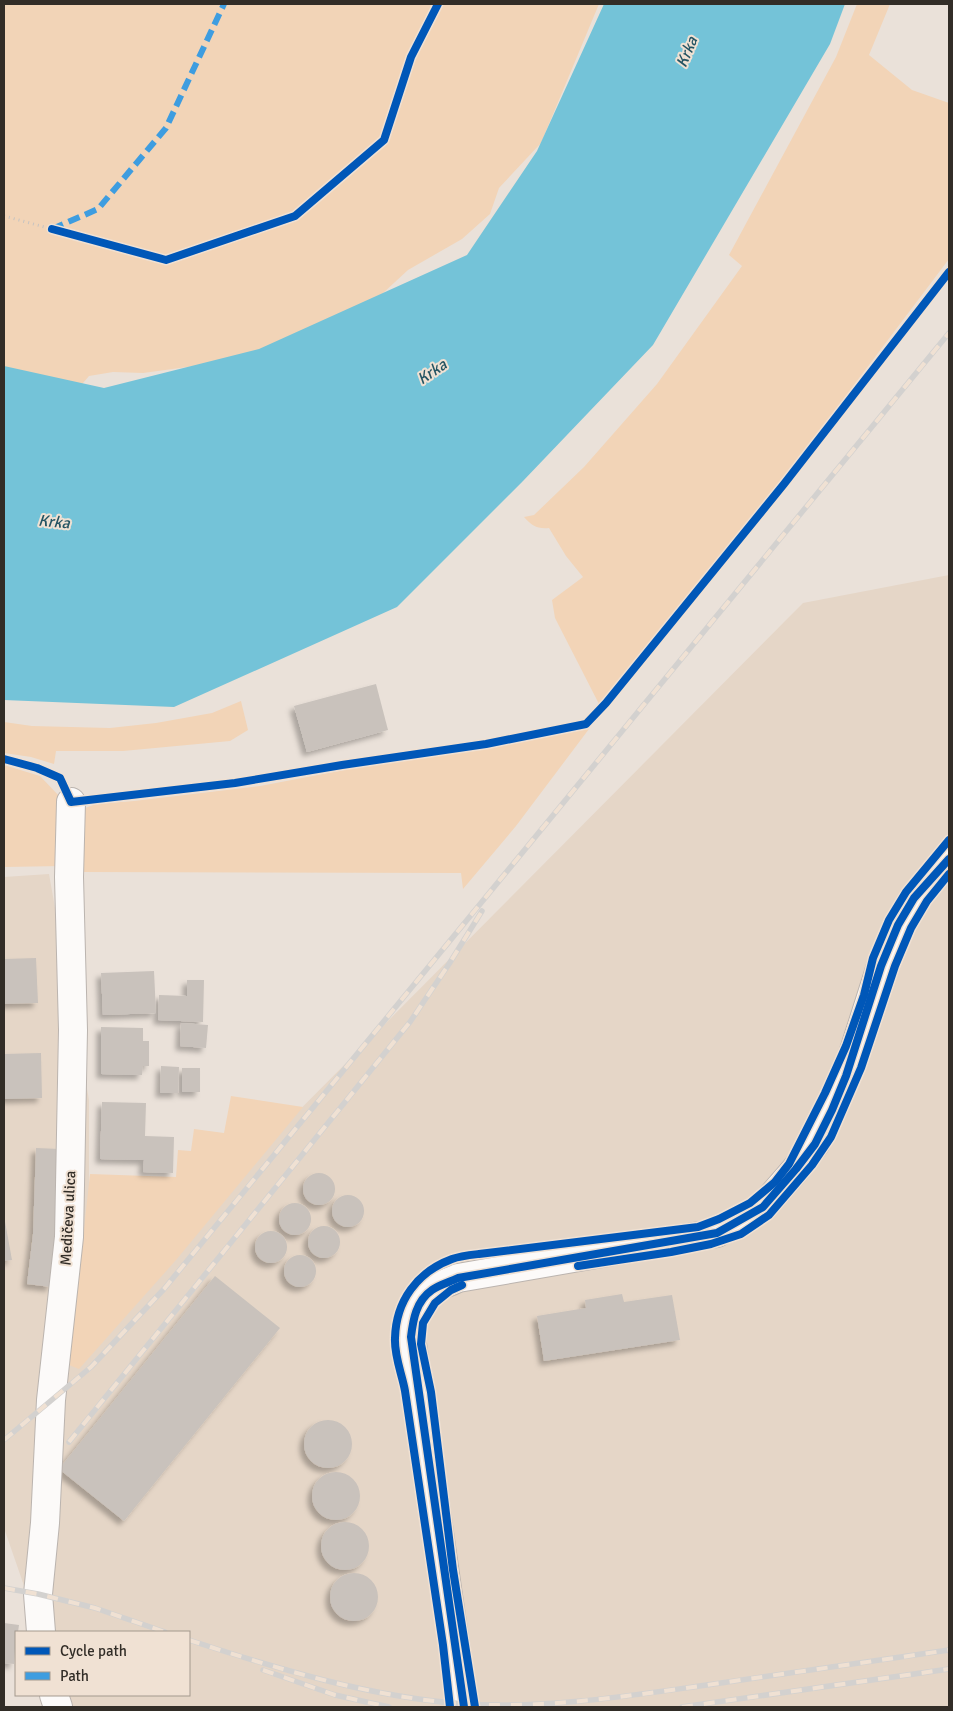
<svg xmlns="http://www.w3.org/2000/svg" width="953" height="1711" viewBox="0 0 953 1711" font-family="Signika,sans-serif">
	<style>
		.built { fill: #e5d6c7 }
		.green { fill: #f2d4b7 }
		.water { fill: #74c3d8 }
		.building { fill: #c9c2bc; filter: url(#shadow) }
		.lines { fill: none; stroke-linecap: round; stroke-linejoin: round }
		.minor-casing { stroke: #bbb4af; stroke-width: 30 }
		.path { stroke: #c6c3c1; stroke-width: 3; stroke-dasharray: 1 4; stroke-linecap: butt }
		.minor { stroke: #fcfaf9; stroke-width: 28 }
		.rail-casing { stroke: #d3d1cf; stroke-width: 5.5 }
		.rail { stroke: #f0e1d3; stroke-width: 4; stroke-dasharray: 11; stroke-linecap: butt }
		.quiet { stroke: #3e9de0; stroke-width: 6; stroke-dasharray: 12 6; stroke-linecap: butt }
		.cycleway-casing { stroke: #f0e1d3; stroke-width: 11 }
		.cycleway { stroke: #0057b8; stroke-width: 8 }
		.labels { text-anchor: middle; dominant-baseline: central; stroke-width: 4; stroke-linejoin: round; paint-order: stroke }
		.street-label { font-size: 15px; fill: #322d27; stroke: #f0e1d3 }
		.water-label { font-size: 16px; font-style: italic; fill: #245463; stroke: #f0e1d3 }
	</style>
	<defs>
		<filter id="shadow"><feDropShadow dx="-4.5" dy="4.5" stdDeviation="2.5" flood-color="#0004"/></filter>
	</defs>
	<rect width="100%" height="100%" fill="#eae1d9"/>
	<path class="built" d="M 949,575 L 949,1707 L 64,1707 L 61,1695 L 189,1695 L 189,1632 L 40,1632 L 4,1528 L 4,877 L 49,874 L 89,1100 L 89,1322 L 803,603 Z"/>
	<g class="green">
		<path d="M 4,4 L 599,4 L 541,143 L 499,188 L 490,214 L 462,239 L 408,270 L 369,306 L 332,331 L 217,363 L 143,373 L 113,372 L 89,376 L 71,397 L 4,377 Z"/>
		<path d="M 857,4 L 890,4 L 869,55 L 912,90 L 949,103 L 949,259 L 783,479 L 599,704 L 555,618 L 552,600 L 583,577 L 566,556 L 549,528 C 537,529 532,526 524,517 L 534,515 L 584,467 L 657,384 L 742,266 L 729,255 L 836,57 Z"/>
		<path d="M 241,701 L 248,730 L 230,741 L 123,751 L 56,751 L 54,764 L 31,757 L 4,753 L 4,722 L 32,726 L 110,728 L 156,723 L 212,713 Z"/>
		<path d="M 589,729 L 516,826 L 463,889 L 461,873 L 80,872 L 81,812 L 85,808 L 96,804 L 134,801 L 260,786 L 386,762 Z"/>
		<path d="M 4,765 L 40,776 L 61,798 L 63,866 L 4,867 Z"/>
		<path d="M 231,1096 L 303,1107 L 176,1260 L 79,1369 L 69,1365 L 90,1174 L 176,1177 L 178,1150 L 191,1151 L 194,1129 L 224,1133 Z"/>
	</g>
	<path class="water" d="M 604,4 L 845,4 L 830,44 L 653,345 L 523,481 L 397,607 L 174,707 L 4,700 L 4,366 L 104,388 L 259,349 L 467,255 L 537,151 Z"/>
	<g class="building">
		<path d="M 376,684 L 388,730 L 307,752 L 294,706 Z"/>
		<path d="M 36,958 L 38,1003 L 4,1004 L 4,959 Z"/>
		<path d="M 154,971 L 156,1013 L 103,1015 L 101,973 Z"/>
		<path d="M 187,980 L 204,980 L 203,1022 L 158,1020 L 159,995 L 187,996 Z"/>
		<path d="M 181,1023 L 208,1025 L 206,1048 L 180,1046 Z"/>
		<path d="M 101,1027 L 143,1028 L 143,1041 L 149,1041 L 149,1066 L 143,1066 L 142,1075 L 101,1074 Z"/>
		<path d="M 41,1053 L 42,1098 L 4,1099 L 4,1054 Z"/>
		<path d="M 161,1066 L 179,1067 L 178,1093 L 160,1093 Z"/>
		<rect x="182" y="1068" width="18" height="24"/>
		<path d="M 102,1102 L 146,1103 L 145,1136 L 174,1137 L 173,1173 L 143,1172 L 144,1160 L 100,1159 Z"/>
		<path d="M 36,1148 L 60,1149 L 57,1237 L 51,1287 L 27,1284 L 33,1234 Z"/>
		<circle cx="319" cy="1189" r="16"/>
		<circle cx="348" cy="1211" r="16"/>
		<circle cx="295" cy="1219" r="16"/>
		<path d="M 4,1216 L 12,1260 L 4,1261 Z"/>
		<circle cx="324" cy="1242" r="16"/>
		<circle cx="271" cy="1247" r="16"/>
		<circle cx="300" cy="1271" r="16"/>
		<path d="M 215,1276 L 280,1328 L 124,1521 L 59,1469 Z"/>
		<path d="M 622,1294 L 624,1302 L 672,1295 L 680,1340 L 544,1361 L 537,1316 L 586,1308 L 585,1300 Z"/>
		<circle cx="328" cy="1444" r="24"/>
		<circle cx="336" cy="1496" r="24"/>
		<circle cx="345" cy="1546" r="24"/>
		<circle cx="354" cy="1597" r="24"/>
		<path d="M 4,1623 L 19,1625 L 18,1632 L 16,1632 L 14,1664 L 4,1663 Z"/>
	</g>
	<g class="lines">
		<g class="minor-casing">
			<g id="minor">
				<path d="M 41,1632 L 38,1594 L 45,1523 L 51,1400 L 69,1237 L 73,1030 L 69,877 L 71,802"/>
				<path d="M 54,1695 L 58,1707"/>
				<path d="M 464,1707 L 411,1337 C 413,1320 416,1301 432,1290 C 439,1285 450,1282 458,1278 L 717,1233 L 763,1207 L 796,1169 L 815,1144 L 832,1110 L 846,1076 L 881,966 L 898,925 L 914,898 L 949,859"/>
			</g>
		</g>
		<g class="path">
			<path d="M 4,216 L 52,229"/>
			<path d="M 4,759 L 37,768 L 60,778"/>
			<path d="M 96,799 L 235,783 L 342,765 L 486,744 L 586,724 L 606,703 L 784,484 L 949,272"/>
		</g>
		<use href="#minor" class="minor"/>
		<g class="rail-casing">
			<g id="rail">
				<path d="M 4,1440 L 91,1367 L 164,1289 L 949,333"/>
				<path d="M 69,1442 L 410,1022 L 449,964 L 482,911"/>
				<path d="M 4,1588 L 38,1594 L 95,1608 L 165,1632"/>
				<path d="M 189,1640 C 278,1669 370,1697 464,1704 C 546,1709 627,1696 707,1685 C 788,1673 869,1662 949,1650"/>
				<path d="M 263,1670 L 335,1695 L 389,1707"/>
				<path d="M 682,1707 L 949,1669"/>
			</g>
		</g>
		<use href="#rail" class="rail"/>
		<path class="quiet" d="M 52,229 L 98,209 L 166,128 L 224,4"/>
		<g class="cycleway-casing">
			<g id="cycleway">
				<path d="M 52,229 L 166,260 L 295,216 L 384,140 L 411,57 L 438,4"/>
				<path d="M 4,759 L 37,768 L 60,778 L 71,802 L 235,783 L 342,765 L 486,744 L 586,724 L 606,703 L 784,484 L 949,272"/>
				<path d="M 578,1266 L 671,1252 L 711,1244 L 741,1234 L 769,1215 L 812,1165 L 831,1137 L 861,1068 L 895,966 L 911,928 L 927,901 L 949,874"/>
				<path d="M 462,1285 L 451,1290 L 435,1303 L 423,1323 L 421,1344 L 431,1392 L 453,1570 L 475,1707"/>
				<path d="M 450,1707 L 443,1645 L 405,1391 C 402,1374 394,1356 395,1338 C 396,1301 417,1272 452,1259 C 460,1256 470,1255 479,1254 L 698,1227 L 719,1219 L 750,1203 L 775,1182 L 789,1164 L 825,1093 L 846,1046 L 864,995 L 873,958 L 889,920 L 906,892 L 949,840"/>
				<path d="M 464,1707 L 411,1337 C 413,1320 416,1301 432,1290 C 439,1285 450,1282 458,1278 L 717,1233 L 763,1207 L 796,1169 L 815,1144 L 832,1110 L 846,1076 L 881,966 L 898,925 L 914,898 L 949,859"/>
			</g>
		</g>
		<use href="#cycleway" class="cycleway"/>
	</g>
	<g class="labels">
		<g class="street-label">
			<text transform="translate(68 1218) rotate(-87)">Medičeva ulica</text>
		</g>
		<g class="water-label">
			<text transform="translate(687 52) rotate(-67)">Krka</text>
			<text transform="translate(432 372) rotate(-34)">Krka</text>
			<text transform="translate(54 522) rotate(5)">Krka</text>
		</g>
	</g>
	<rect width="953" height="1711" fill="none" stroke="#322d27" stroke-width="10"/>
	<rect x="15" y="1631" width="175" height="65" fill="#f0e1d3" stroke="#a4998e"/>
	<rect x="25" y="1647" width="25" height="8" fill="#0057b8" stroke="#a4998e"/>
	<text x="60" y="1656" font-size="15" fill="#322d27">Cycle path</text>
	<rect x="25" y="1672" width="25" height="8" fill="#3e9de0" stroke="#a4998e"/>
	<text x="60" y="1681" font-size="15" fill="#322d27">Path</text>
</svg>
